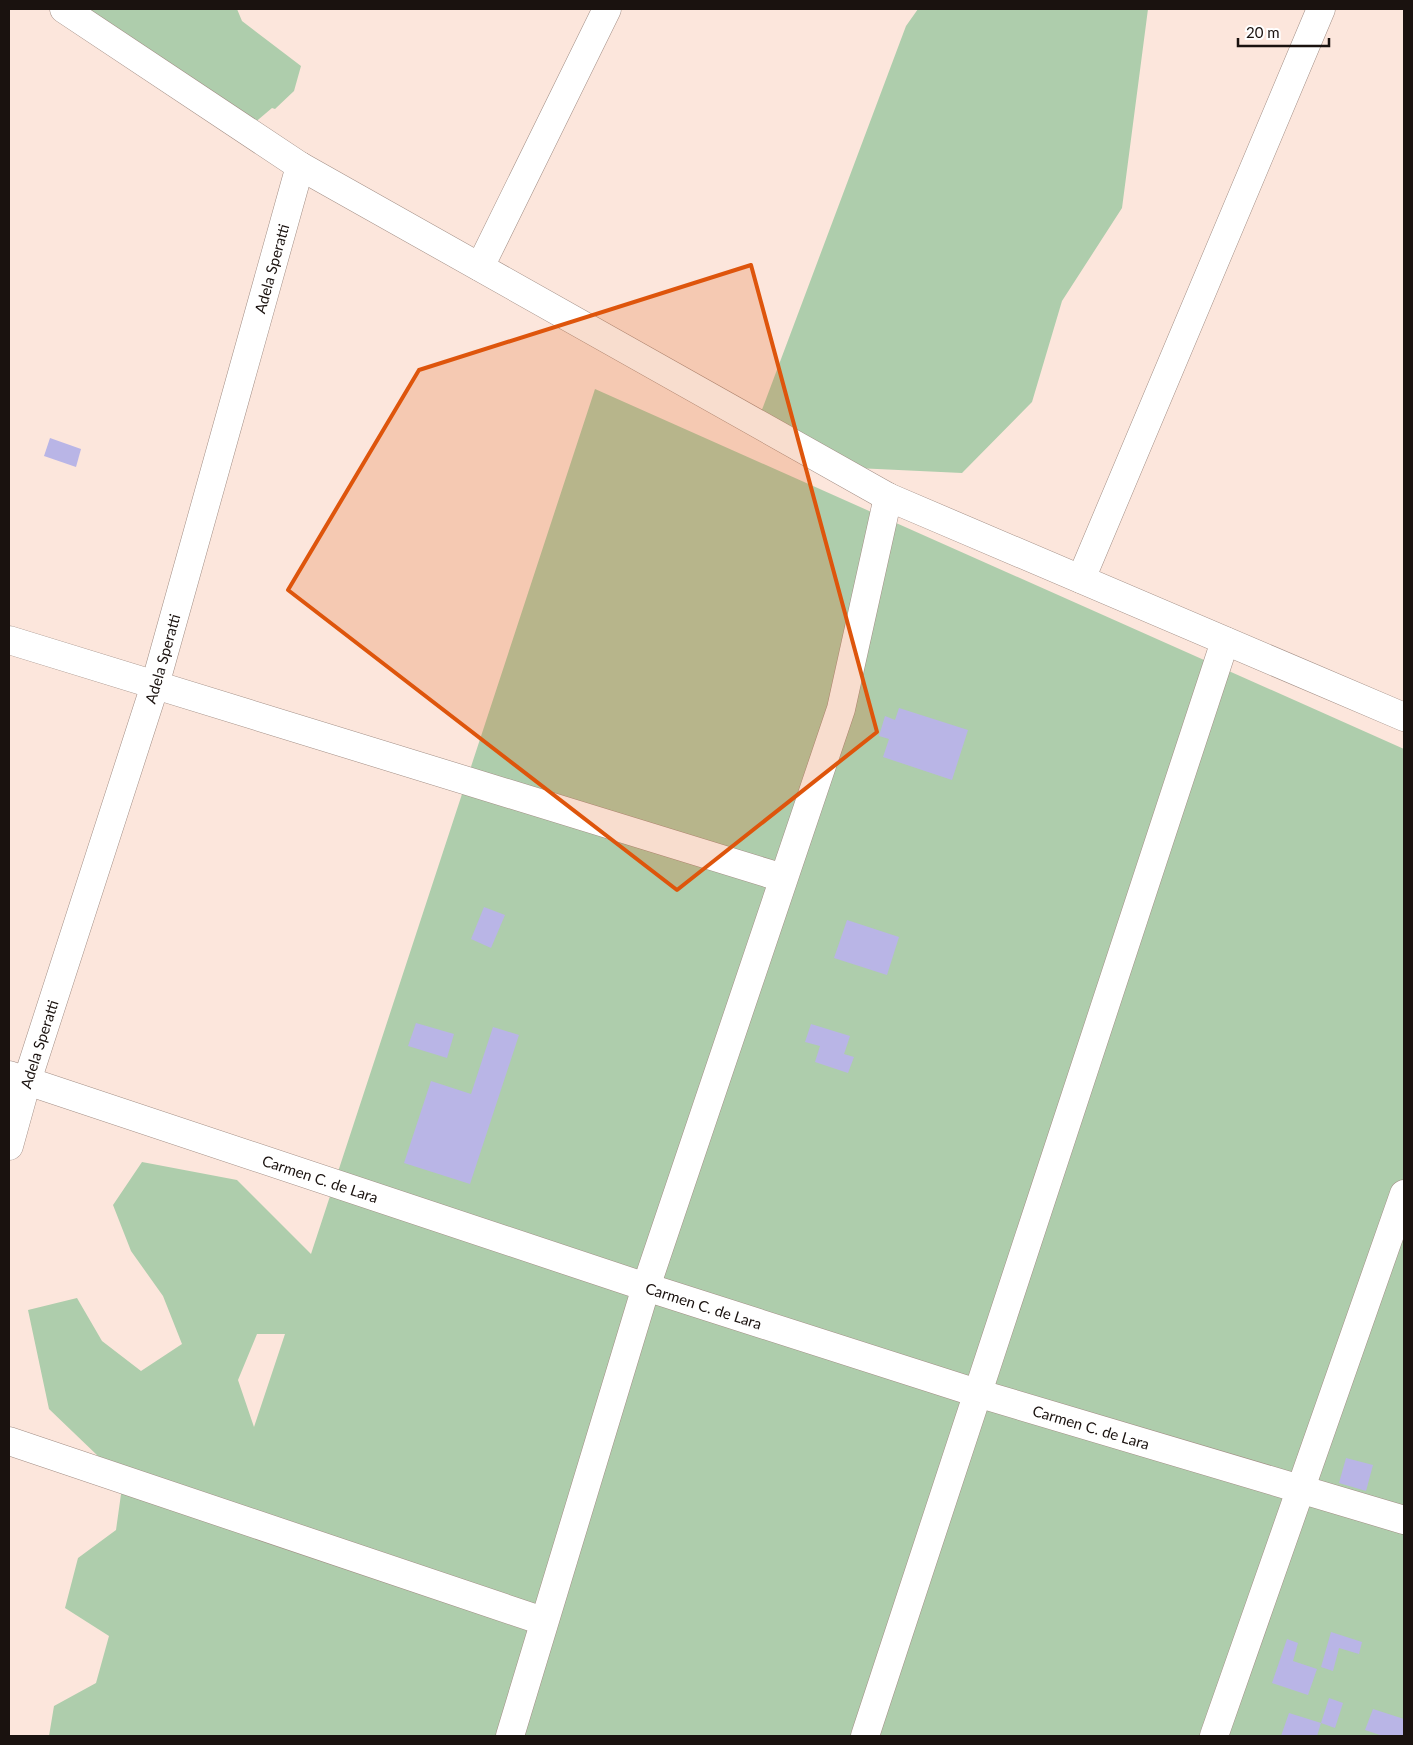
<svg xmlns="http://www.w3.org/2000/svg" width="1413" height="1745" viewBox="0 0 1413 1745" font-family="Lato,sans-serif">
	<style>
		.green { fill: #aecdac; fill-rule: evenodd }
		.building { fill: #b9b5e6 }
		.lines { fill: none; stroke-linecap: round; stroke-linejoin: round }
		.minor-casing { stroke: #a28e85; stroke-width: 29 }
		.minor { stroke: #fff; stroke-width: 28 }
		.marked { fill: #de550c; fill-opacity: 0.2; stroke: #de550c; stroke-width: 4; stroke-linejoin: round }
		.labels { text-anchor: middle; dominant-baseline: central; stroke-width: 4.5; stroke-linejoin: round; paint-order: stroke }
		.street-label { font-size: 15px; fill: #1a120f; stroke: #fff }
	</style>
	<rect width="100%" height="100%" fill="#fce6dc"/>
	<g class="green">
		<path d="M 59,9 L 237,9 L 242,21 L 301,66 L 294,91 L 275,109 L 272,108 L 245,131 Z"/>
		<path d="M 918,9 L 1148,9 L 1122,208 L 1062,301 L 1032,402 L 962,473 L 856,468 L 760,415 L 906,26 Z"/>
		<path d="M 595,389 L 1404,749 L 1404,1736 L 49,1736 L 54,1706 L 96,1683 L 109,1636 L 65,1608 L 78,1558 L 116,1530 L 123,1480 L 49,1409 L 28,1310 L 77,1298 L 102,1341 L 141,1371 L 182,1344 L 163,1296 L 131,1251 L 113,1205 L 142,1162 L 237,1180 L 311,1254 ZM 257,1334 L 285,1334 L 254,1427 L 238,1380 Z"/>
	</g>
	<g class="building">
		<path d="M 50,438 L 81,449 L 76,467 L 44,456 Z"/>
		<path d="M 899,708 L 968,730 L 952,780 L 883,757 L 889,739 L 879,736 L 885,716 L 895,720 Z"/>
		<path d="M 484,907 L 505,915 L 491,948 L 471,939 Z"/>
		<path d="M 847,920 L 899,937 L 887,975 L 834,958 Z"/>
		<path d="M 416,1023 L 454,1034 L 447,1058 L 408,1046 Z"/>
		<path d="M 811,1024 L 850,1036 L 844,1054 L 854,1057 L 848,1073 L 815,1062 L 820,1046 L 805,1042 Z"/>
		<path d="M 493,1027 L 519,1035 L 470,1184 L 404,1163 L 431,1081 L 471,1094 Z"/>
		<path d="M 1346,1458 L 1373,1465 L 1366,1491 L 1339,1483 Z"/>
		<path d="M 1331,1632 L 1362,1642 L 1359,1654 L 1339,1648 L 1333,1671 L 1321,1667 Z"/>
		<path d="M 1287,1639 L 1298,1643 L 1293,1661 L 1317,1669 L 1308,1695 L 1272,1683 Z"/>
		<path d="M 1329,1698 L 1343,1703 L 1335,1728 L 1321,1723 Z"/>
		<path d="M 1373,1709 L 1404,1719 L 1403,1736 L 1383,1736 L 1365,1730 Z"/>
		<path d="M 1289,1713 L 1321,1723 L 1317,1736 L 1281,1736 Z"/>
	</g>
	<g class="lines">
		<g class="minor-casing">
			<g id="minor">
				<path d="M 64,9 L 300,166 L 888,497 L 1404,717"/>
				<path d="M 480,267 L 607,9"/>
				<path d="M 1081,579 L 1321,9"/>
				<path d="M 9,640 L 783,878"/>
				<path id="s1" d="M 9,1075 L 646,1287 L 977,1393 L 1404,1520"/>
				<path id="s2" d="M 9,1146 L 27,1081 L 155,685 L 300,166"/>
				<path d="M 9,1441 L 543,1621"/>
				<path d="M 510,1736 L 646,1287 L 841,709 L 888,497"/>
				<path d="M 865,1736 L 1225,641"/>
				<path d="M 1214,1736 L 1404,1194"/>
			</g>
		</g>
		<use href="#minor" class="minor"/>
	</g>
	<path class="marked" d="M 751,265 L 877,732 L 677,890 L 288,590 L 419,370 Z"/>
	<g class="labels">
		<g class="street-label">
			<text stroke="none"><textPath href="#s2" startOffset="916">Adela Speratti</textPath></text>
			<text stroke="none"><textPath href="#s2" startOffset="511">Adela Speratti</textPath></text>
			<text stroke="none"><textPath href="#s2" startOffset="106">Adela Speratti</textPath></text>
			<text stroke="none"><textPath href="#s1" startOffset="328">Carmen C. de Lara</textPath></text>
			<text stroke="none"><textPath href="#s1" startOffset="732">Carmen C. de Lara</textPath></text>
			<text stroke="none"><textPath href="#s1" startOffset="1138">Carmen C. de Lara</textPath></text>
		</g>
	</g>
	<rect width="1413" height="1745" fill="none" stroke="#1a120f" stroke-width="20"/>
	<path d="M1238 38v8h91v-8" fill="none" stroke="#1a120f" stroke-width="2.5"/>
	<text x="1246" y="38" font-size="15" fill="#1a120f" stroke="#ffffff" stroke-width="4" paint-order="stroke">20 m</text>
</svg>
